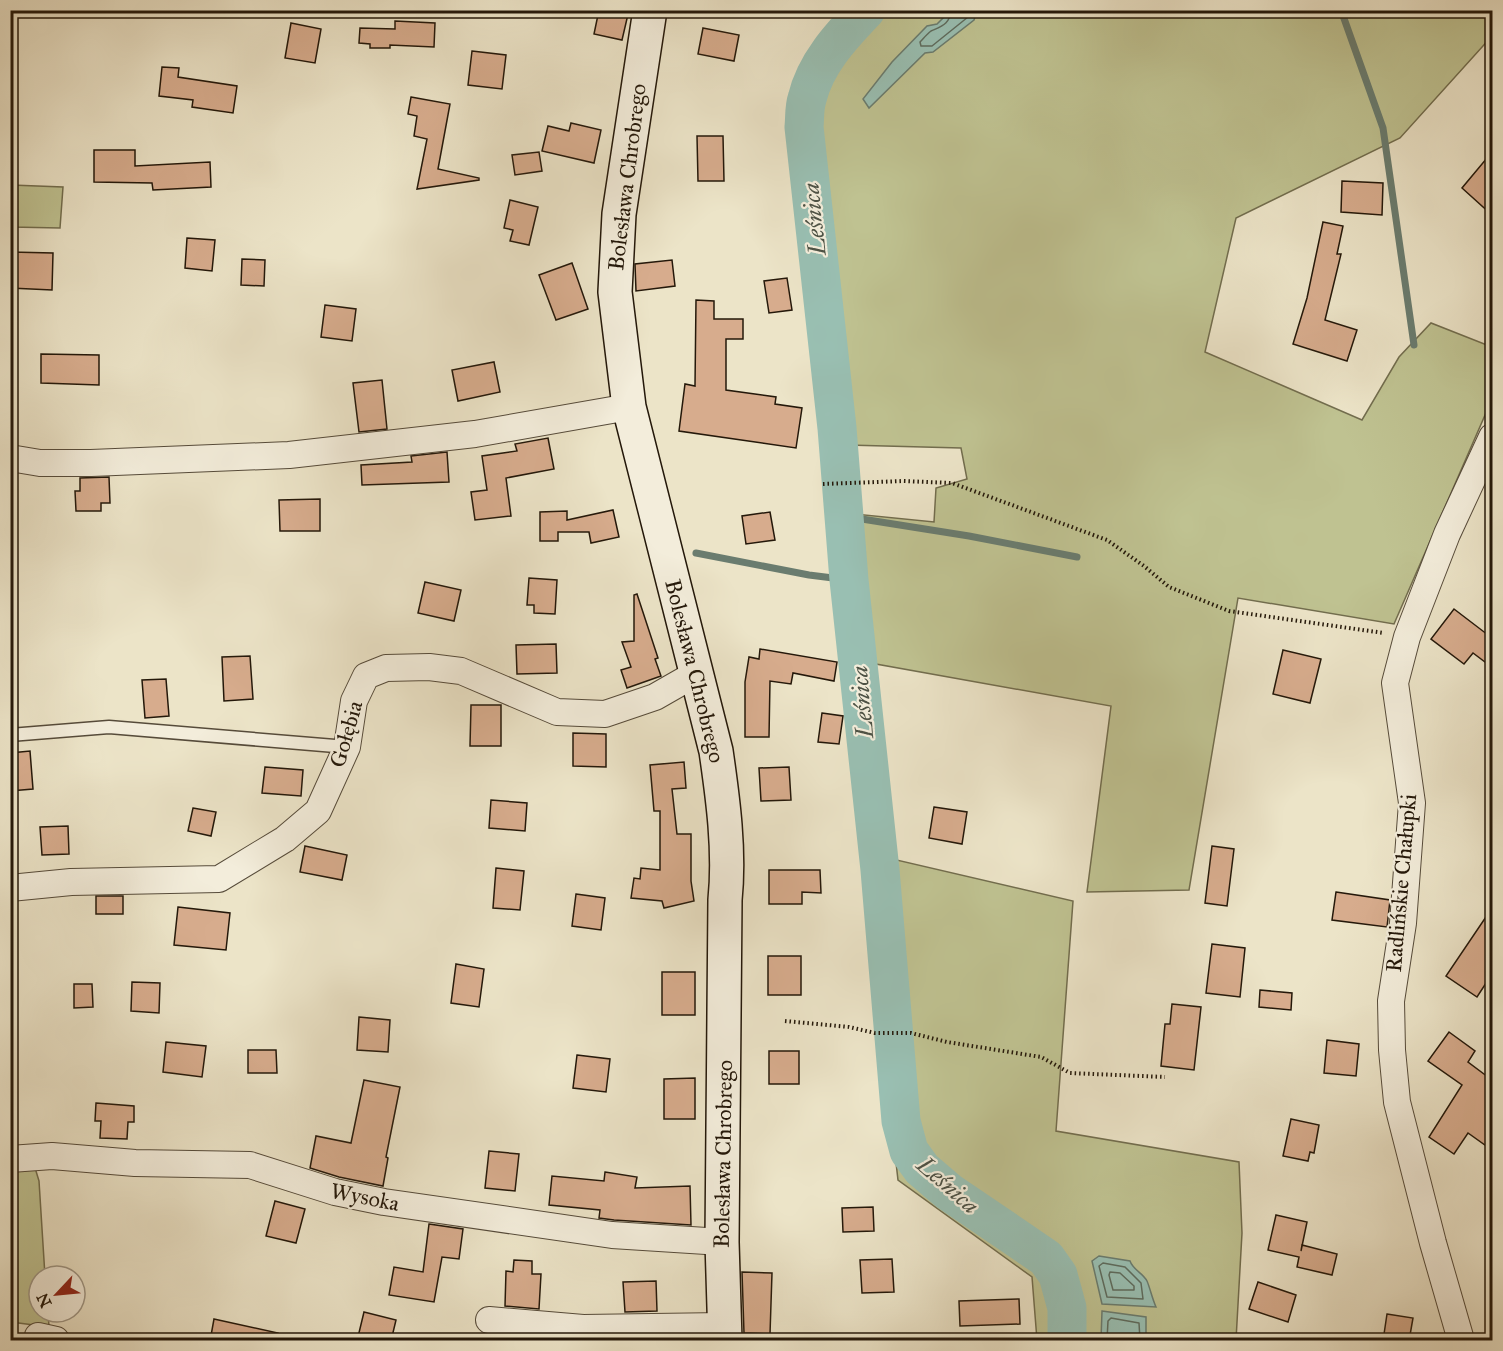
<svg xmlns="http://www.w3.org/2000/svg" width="1503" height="1351" viewBox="0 0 1503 1351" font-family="'IM FELL Great Primer',serif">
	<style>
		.green { fill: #bfc291; stroke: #726d4e; stroke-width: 1.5 }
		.water { fill: #99bfb2; stroke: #6a7c6f; stroke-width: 1.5 }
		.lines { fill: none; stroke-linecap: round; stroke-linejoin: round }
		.shore { stroke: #5e6c5e; stroke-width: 1.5 }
		.stream { stroke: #6a7c6f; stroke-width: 7 }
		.river { stroke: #99bfb2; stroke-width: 39 }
		.building { fill: #d7ac8d; stroke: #24180a; stroke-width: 1.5 }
		.lane-casing { stroke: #564b3a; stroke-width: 15 }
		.street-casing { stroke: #564b3a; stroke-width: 28 }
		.secondary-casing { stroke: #24180a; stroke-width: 36 }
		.path { stroke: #24180a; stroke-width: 4; stroke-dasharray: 1.5 3; stroke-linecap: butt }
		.lane { stroke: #f3eddb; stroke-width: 12 }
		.street { stroke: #f3eddb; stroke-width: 26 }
		.secondary { stroke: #f3eddb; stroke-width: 33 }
		.labels { text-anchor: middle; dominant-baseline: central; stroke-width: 4.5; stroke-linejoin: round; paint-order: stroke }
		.street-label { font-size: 22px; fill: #24180a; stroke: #f3eddb }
		.water-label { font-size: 24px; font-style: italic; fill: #4d5245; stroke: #f3eddb }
	</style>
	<rect width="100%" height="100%" fill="#ece4c8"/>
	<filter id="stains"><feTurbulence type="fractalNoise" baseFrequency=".00333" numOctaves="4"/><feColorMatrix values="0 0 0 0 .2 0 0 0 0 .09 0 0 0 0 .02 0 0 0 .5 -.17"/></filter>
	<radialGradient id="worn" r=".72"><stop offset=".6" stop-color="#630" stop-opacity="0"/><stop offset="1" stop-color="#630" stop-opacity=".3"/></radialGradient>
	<g class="green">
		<path d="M 889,11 L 1492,11 L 1492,36 L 1400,138 L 1236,218 L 1205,352 L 1362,420 L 1399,357 L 1431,323 L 1492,347 L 1492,399 L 1394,624 L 1238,598 L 1189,890 L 1087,892 L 1111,706 L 870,663 L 892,859 L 1073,901 L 1056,1131 L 1239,1162 L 1242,1233 L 1236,1340 L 1037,1340 L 1032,1277 L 898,1180 L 868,914 L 851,705 L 870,663 L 855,514 L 934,522 L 936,488 L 967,479 L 961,448 L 847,445 L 816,117 L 821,90 L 836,61 Z"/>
		<path d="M 11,185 L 63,187 L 60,228 L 11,227 Z"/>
		<path d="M 29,1148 L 39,1181 L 45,1276 L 39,1276 L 39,1312 L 48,1312 L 49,1327 L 11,1322 L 11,1149 Z"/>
	</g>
	<g class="water">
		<path d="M 946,10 L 977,11 L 974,20 L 933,52 L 925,53 L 869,108 L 863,99 L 892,62 L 927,26 L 937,24 L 944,17 Z"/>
		<path d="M 1099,1256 L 1130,1261 C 1133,1270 1143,1273 1147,1281 C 1150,1288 1152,1298 1156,1307 L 1102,1304 L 1092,1261 Z"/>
		<path d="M 1102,1311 L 1146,1317 L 1146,1340 L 1101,1340 Z"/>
	</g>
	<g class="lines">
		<g class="shore">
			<path d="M 951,10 C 950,24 942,26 931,31 C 927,34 923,39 920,42 L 921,46 L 932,46 L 968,17 L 971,10"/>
			<path d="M 1103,1263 L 1125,1267 L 1141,1283 L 1143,1299 L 1107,1297 L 1099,1266 Z"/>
			<path d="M 1110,1272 L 1120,1273 L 1134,1286 L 1134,1290 L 1113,1290 L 1109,1275 Z"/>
			<path d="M 1107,1340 L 1108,1321 L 1111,1318 L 1139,1323 L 1140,1340"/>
		</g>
		<g class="stream">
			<path d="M 1341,10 L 1383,128 L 1414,345"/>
			<path d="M 843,516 L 969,536 L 1077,557"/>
			<path d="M 696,553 L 809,575 L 849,580"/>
		</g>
		<path class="river" d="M 866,10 C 841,36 815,64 807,99 C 804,108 805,118 804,127 L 837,428 L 849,580 L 880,870 L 901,1121 L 909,1151 L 922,1169 L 949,1192 L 1046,1258 L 1058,1275 L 1067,1308 L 1067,1340"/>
	</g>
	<g class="building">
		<path d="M 599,10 L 629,10 L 622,40 L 594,34 Z"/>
		<path d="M 395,21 L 435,23 L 434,47 L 390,45 L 390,48 L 370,48 L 370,44 L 359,43 L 360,28 L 395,29 Z"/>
		<path d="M 291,23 L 321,29 L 315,63 L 285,58 Z"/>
		<path d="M 703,28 L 739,35 L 734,61 L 698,54 Z"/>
		<path d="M 472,51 L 506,55 L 502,89 L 468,85 Z"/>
		<path d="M 162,67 L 179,68 L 178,77 L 237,86 L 233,113 L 192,107 L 193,100 L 159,96 Z"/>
		<path d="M 411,97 L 450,104 L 438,169 L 479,178 L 479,180 L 417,189 L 427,139 L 414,136 L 417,116 L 408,114 Z"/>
		<path d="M 571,123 L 601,130 L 594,163 L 542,151 L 548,126 L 569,131 Z"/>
		<path d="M 697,136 L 723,136 L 724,181 L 698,181 Z"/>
		<path d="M 94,150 L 135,150 L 135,166 L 210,162 L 211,187 L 153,190 L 152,183 L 94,182 Z"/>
		<path d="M 539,152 L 542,171 L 515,175 L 512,155 Z"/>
		<path d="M 1492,152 L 1492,215 L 1462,188 Z"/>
		<path d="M 1342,181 L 1383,183 L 1382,215 L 1341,212 Z"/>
		<path d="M 510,200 L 538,207 L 529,245 L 510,241 L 513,230 L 504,228 Z"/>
		<path d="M 1323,222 L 1343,226 L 1337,254 L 1341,254 L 1325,320 L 1357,330 L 1347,361 L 1293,344 L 1307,298 Z"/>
		<path d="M 187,238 L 215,240 L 212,271 L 185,268 Z"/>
		<path d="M 10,252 L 53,253 L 52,290 L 10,288 Z"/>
		<path d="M 242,259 L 265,260 L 264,286 L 241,285 Z"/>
		<path d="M 672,260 L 675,286 L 636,291 L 635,264 Z"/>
		<path d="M 572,263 L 588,309 L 556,320 L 539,275 Z"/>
		<path d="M 787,278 L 792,310 L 769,313 L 764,281 Z"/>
		<path d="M 696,300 L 714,301 L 714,319 L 743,319 L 743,339 L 726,339 L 726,390 L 776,397 L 775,404 L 802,408 L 796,448 L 679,431 L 685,384 L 695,386 Z"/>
		<path d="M 325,305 L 356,309 L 352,341 L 321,337 Z"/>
		<path d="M 41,354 L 99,355 L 99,385 L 41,383 Z"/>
		<path d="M 494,362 L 500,392 L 458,401 L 452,370 Z"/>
		<path d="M 382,380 L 387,429 L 359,432 L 353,383 Z"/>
		<path d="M 548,438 L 554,469 L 506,478 L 511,516 L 475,520 L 471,492 L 487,490 L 482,456 L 517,451 L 515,444 Z"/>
		<path d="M 447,452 L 449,482 L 362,485 L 361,465 L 412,462 L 411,456 Z"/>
		<path d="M 109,477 L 110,503 L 101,503 L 101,511 L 76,511 L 75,491 L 80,491 L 80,478 Z"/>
		<path d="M 320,499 L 320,531 L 280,531 L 279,500 Z"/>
		<path d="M 613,510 L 619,537 L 591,543 L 589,532 L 558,532 L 558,541 L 540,541 L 540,512 L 567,511 L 567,520 Z"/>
		<path d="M 770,512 L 775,540 L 746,544 L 742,516 Z"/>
		<path d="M 529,578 L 557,580 L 555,614 L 534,613 L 534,605 L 527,605 Z"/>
		<path d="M 425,582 L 461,590 L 454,621 L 418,613 Z"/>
		<path d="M 637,594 L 658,658 L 655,659 L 661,676 L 627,688 L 621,670 L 631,667 L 622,642 L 634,641 L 634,595 Z"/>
		<path d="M 1454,609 L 1492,638 L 1492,653 L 1485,662 L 1473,653 L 1464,664 L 1431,639 Z"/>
		<path d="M 556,644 L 557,673 L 517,674 L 516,645 Z"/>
		<path d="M 760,649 L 837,662 L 834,681 L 793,673 L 791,684 L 770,681 L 769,737 L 745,737 L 745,682 L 749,657 L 759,659 Z"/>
		<path d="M 1283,650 L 1321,659 L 1310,703 L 1273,694 Z"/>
		<path d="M 250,656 L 253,699 L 224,701 L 222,657 Z"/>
		<path d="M 166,679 L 169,716 L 145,718 L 142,680 Z"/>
		<path d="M 471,705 L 501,705 L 501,746 L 470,746 Z"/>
		<path d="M 822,713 L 843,716 L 839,744 L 818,742 Z"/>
		<path d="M 573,733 L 606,734 L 606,767 L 573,766 Z"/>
		<path d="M 30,751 L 33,789 L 10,791 L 10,753 Z"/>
		<path d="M 684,762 L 686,788 L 672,789 L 677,834 L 691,834 L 691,881 L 694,901 L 664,908 L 662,901 L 631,898 L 634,878 L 640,879 L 641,868 L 660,870 L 660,811 L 654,811 L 650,765 Z"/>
		<path d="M 265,767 L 303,770 L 301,796 L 262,793 Z"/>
		<path d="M 789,767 L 791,800 L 761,801 L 759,768 Z"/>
		<path d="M 491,800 L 527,803 L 525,831 L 489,828 Z"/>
		<path d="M 934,807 L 967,812 L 962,844 L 929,838 Z"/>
		<path d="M 193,808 L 216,812 L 211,836 L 188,831 Z"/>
		<path d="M 68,826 L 69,854 L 42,855 L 40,827 Z"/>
		<path d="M 305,846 L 347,855 L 342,880 L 300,872 Z"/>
		<path d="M 1212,846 L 1234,849 L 1227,906 L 1205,903 Z"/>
		<path d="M 496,868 L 524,871 L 520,910 L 493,908 Z"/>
		<path d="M 769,870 L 820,870 L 821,893 L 802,892 L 802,904 L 769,904 Z"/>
		<path d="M 1336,892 L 1390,900 L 1387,927 L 1332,920 Z"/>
		<path d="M 576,894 L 605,898 L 601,930 L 572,926 Z"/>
		<rect x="96" y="896" width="27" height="18"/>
		<path d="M 178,907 L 230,913 L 226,950 L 174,945 Z"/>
		<path d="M 1492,908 L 1492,974 L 1477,997 L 1446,976 Z"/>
		<path d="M 1212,944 L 1245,948 L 1240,997 L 1206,993 Z"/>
		<rect x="768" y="956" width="33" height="39"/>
		<path d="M 456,964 L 484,969 L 479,1007 L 451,1003 Z"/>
		<rect x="662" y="972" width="33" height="43"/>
		<path d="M 132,982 L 160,983 L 159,1013 L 131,1011 Z"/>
		<path d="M 74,984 L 92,984 L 93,1007 L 74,1008 Z"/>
		<path d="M 1260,990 L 1292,993 L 1291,1010 L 1259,1007 Z"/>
		<path d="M 1172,1004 L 1201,1007 L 1194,1070 L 1161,1066 L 1165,1024 L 1170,1024 Z"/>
		<path d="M 359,1017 L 390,1020 L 388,1052 L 357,1050 Z"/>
		<path d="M 1449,1032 L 1475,1051 L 1468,1062 L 1492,1080 L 1492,1150 L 1468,1133 L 1454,1154 L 1429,1137 L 1462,1085 L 1428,1061 Z"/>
		<path d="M 1327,1040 L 1359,1044 L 1356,1076 L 1324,1073 Z"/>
		<path d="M 166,1042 L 206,1046 L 202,1077 L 163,1072 Z"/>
		<path d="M 248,1050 L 276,1050 L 277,1073 L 248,1073 Z"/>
		<rect x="769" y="1051" width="30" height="33"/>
		<path d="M 577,1055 L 610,1059 L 606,1092 L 573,1088 Z"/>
		<path d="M 695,1078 L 695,1119 L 664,1119 L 664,1079 Z"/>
		<path d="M 364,1080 L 400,1087 L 386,1157 L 388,1158 L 383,1186 L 339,1177 L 310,1168 L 316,1136 L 351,1143 Z"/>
		<path d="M 96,1103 L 134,1106 L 134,1122 L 128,1122 L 127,1139 L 100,1138 L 101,1121 L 95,1121 Z"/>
		<path d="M 1291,1119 L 1319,1125 L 1314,1153 L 1310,1152 L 1308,1161 L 1283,1156 Z"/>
		<path d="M 489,1151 L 519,1154 L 515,1191 L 485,1188 Z"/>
		<path d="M 605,1172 L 637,1177 L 635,1188 L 690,1186 L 691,1225 L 614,1220 L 599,1218 L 600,1210 L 549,1205 L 552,1176 L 604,1181 Z"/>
		<path d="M 275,1201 L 305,1209 L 296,1243 L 266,1236 Z"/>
		<path d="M 873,1207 L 874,1231 L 843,1232 L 842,1208 Z"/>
		<path d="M 1276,1215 L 1307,1222 L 1301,1251 L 1302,1245 L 1337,1254 L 1332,1275 L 1297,1267 L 1299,1257 L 1268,1250 Z"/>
		<path d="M 429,1224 L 463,1229 L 459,1259 L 442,1257 L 434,1302 L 389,1295 L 394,1267 L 423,1272 Z"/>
		<path d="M 892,1259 L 894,1292 L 862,1293 L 860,1260 Z"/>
		<path d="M 514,1260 L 532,1261 L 532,1274 L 541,1274 L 539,1309 L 505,1306 L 506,1271 L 513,1272 Z"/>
		<path d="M 742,1272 L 772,1273 L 770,1334 L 744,1333 Z"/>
		<path d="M 656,1281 L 657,1311 L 625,1312 L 623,1282 Z"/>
		<path d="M 1258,1282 L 1296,1295 L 1288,1322 L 1249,1309 Z"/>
		<path d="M 1019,1299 L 1020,1324 L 960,1326 L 959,1301 Z"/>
		<path d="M 364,1312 L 396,1320 L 391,1341 L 357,1341 Z"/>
		<path d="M 1387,1314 L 1413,1318 L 1409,1341 L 1383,1341 Z"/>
		<path d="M 214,1319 L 278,1333 L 277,1341 L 210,1341 Z"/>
	</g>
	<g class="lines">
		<g class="lane-casing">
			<path id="lane" d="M 10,735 L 109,727 L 347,747"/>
		</g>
		<g class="street-casing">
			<g id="street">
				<path d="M 10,458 L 40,463 L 91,463 L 289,455 L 475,434 L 629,407"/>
				<path d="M 10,888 L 71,882 L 219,879 L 285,839 L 318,811 L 347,747 L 354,701 L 366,676 L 386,668 L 429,667 L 461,671 L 557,712 L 605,714 L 655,697 L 697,673"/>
				<path d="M 10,1159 L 52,1156 L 135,1163 L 250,1165 L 335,1192 L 384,1202 L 612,1235 L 722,1242"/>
				<path d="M 489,1320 L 583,1328 L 723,1326"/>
				<path d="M 38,1340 L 38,1336 L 56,1340"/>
				<path d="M 1461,1340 L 1433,1243 L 1397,1102 L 1392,1050 L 1391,1001 L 1403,923 L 1412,803 L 1395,683 L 1407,637 L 1447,534 L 1492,437"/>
			</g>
		</g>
		<g class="secondary-casing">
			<path id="secondary" d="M 650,10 L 619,214 L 615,292 L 629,407 L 716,751 C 723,799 730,851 725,900 L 722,1242 L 725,1340"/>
		</g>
		<g class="path">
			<path d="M 823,484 L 903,481 L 952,483 L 1107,540 L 1144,566 L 1169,587 L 1229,611 L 1384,633"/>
			<path d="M 785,1021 L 849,1027 L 875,1033 L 911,1033 L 947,1042 L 1041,1057 L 1070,1073 L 1165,1077"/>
		</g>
		<use href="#lane" class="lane"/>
		<use href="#street" class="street"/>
		<use href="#secondary" class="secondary"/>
	</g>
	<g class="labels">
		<g class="street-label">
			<text transform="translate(627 177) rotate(-83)">Bolesława Chrobrego</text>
			<text transform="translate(695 671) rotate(76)">Bolesława Chrobrego</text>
			<text transform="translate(346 734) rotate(-74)">Gołębia</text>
			<text transform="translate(1401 883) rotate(-85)">Radlińskie Chałupki</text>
			<text transform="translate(723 1154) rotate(-89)">Bolesława Chrobrego</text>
			<text transform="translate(365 1197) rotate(11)">Wysoka</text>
		</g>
		<g class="water-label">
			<text transform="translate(814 219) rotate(-96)">Leśnica</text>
			<text transform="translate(862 702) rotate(-95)">Leśnica</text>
			<text transform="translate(948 1185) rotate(41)">Leśnica</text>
		</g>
	</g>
	<rect width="1503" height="1351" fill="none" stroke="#ece4c8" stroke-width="36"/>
	<rect x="12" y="12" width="1479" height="1327" fill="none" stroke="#24180a" stroke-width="3"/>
	<rect x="18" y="18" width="1467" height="1315" fill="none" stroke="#24180a" stroke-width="1.5"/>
	<g transform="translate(57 1294) rotate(244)"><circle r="28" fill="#f3eddb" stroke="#a09887" stroke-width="1.5"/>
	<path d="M0-4.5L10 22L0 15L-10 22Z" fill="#8f2418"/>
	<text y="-9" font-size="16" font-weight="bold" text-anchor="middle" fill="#24180a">N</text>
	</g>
	<rect width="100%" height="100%" filter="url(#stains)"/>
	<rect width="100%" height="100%" fill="url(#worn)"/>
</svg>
